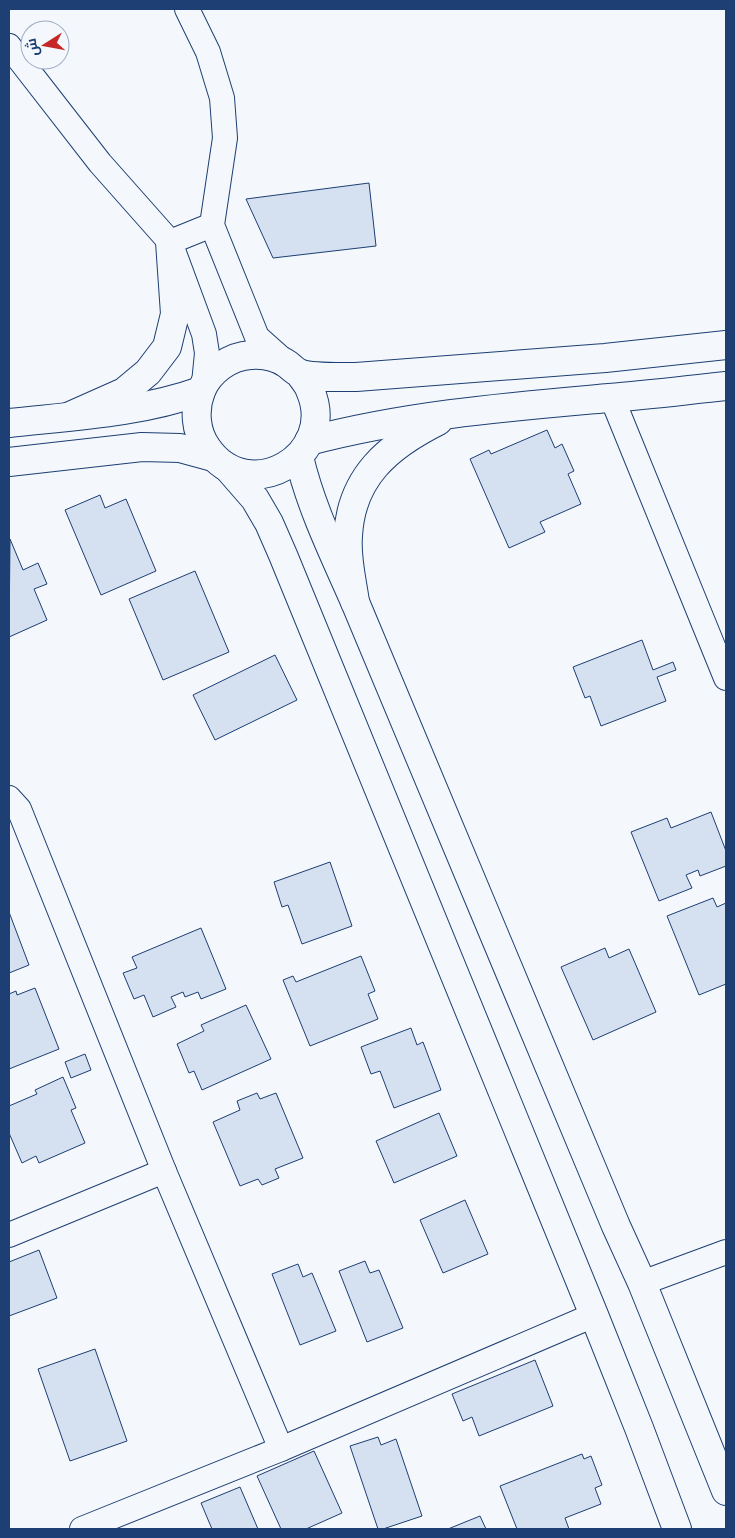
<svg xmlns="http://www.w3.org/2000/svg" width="735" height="1538" viewBox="0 0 735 1538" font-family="Roboto,Cairo,sans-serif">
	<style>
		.building { fill: #d5e0f0; stroke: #1d3f73 }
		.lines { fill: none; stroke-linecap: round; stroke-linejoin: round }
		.minor-casing { stroke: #1d3f73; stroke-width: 26 }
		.secondary-casing { stroke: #1d3f73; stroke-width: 30 }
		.primary-casing { stroke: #1d3f73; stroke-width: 30 }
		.minor { stroke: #f4f7fb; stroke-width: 24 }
		.secondary { stroke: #f4f7fb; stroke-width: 28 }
		.primary { stroke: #f4f7fb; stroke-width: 28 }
	</style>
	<rect width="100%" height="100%" fill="#f4f7fb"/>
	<g class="building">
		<path d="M 369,183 L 376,246 L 273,258 L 246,199 Z"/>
		<path d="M 547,430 L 555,448 L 562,444 L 574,471 L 568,474 L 581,504 L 540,522 L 545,532 L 509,548 L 470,459 L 489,450 L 491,454 Z"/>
		<path d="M 100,495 L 105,508 L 126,499 L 156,571 L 101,595 L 65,510 Z"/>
		<path d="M 10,539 L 23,570 L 38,563 L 47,584 L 34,589 L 47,620 L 9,637 Z"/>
		<path d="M 195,571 L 229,652 L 163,680 L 129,599 Z"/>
		<path d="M 642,640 L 653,670 L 673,662 L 676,670 L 657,677 L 666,701 L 601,726 L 590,696 L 585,698 L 573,667 Z"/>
		<path d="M 275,655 L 297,700 L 215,740 L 193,695 Z"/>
		<path d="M 711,812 L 726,851 L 726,866 L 700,876 L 698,870 L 686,875 L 692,888 L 659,901 L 631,832 L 667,818 L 671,828 Z"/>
		<path d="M 330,862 L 352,926 L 302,944 L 288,905 L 282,907 L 274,882 Z"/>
		<path d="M 713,898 L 717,907 L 726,903 L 726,984 L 699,995 L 667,916 Z"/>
		<path d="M 9,912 L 29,965 L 9,973 Z"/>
		<path d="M 201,928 L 226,989 L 201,999 L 198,992 L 185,997 L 183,992 L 171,997 L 176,1007 L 153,1017 L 144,995 L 134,999 L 123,973 L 137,968 L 132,957 Z"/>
		<path d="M 605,948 L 609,958 L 629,949 L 656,1012 L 593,1040 L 561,967 Z"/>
		<path d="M 361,956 L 375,991 L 368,994 L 378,1019 L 310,1046 L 283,980 L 293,976 L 296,982 Z"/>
		<path d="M 35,988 L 59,1049 L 9,1069 L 9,994 L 16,991 L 17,995 Z"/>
		<path d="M 246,1005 L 271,1059 L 202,1090 L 194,1071 L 189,1073 L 177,1044 L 204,1031 L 201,1025 Z"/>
		<path d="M 411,1028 L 417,1045 L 423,1042 L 441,1090 L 394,1108 L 380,1071 L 371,1074 L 361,1047 Z"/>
		<path d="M 85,1054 L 91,1070 L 71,1078 L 65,1062 Z"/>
		<path d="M 63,1077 L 76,1108 L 71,1110 L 85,1143 L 39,1163 L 36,1156 L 22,1163 L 9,1133 L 9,1106 L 37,1094 L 35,1090 Z"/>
		<path d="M 257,1093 L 260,1099 L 276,1093 L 303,1158 L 275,1169 L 279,1178 L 262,1185 L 258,1179 L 240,1186 L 213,1122 L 240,1110 L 237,1101 Z"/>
		<path d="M 439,1113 L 457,1156 L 394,1183 L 376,1141 Z"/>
		<path d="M 465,1200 L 488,1254 L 443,1273 L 420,1220 Z"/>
		<path d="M 39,1250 L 57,1298 L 9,1316 L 9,1262 Z"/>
		<path d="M 365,1261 L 370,1273 L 379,1270 L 403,1328 L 367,1342 L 339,1271 Z"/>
		<path d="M 298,1264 L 303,1277 L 312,1273 L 336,1331 L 300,1345 L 272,1274 Z"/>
		<path d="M 95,1349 L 127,1441 L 70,1461 L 38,1369 Z"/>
		<path d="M 535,1360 L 553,1406 L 479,1436 L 472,1417 L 463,1421 L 452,1394 Z"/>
		<path d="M 378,1437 L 381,1445 L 396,1439 L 422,1516 L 383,1529 L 378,1529 L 350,1446 Z"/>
		<path d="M 314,1451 L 342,1513 L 306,1529 L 281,1529 L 257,1476 Z"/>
		<path d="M 582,1454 L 584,1459 L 591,1456 L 602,1485 L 595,1488 L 601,1504 L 565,1518 L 569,1529 L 517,1529 L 500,1486 Z"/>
		<path d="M 240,1487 L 258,1529 L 212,1529 L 201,1503 Z"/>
		<path d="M 480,1516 L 486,1529 L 448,1529 Z"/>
	</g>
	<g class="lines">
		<g class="minor-casing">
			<g id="minor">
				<path d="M 187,9 L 208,52 L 222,98 L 225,138 L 212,225 L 257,337 L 285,362"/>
				<path d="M 9,46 L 100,163 L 170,242 L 204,334 L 207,353 L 204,383"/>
				<path d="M 170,242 L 212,225"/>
				<path d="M 612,398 L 726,678"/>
				<path d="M 9,798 L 19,809 L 164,1171 L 281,1449"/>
				<path d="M 9,1235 L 164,1171"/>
				<path d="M 642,1283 L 726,1252"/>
				<path d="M 82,1529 L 281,1449 L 594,1315"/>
			</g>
		</g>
		<g class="secondary-casing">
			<g id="secondary">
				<path d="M 299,457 C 311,508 334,554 355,602 L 616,1226 L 642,1283 L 726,1491"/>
				<path d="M 228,468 L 255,499 L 269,523 L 283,555 L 594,1315 L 639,1428 L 677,1529"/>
			</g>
		</g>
		<g class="primary-casing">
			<g id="primary">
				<path d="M 300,374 C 303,379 308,384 310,390 C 339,456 248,508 207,448 C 195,431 194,409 201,391 C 209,371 230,356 251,355 C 263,354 277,357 287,364 C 291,367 295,371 299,373 C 310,378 343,377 356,377 L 605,358 L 726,345"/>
				<path d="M 70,416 L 124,392 L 148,372 L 167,347 L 175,314 L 170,242"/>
				<path d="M 9,423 C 74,416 139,413 201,391"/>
				<path d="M 309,441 C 407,415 508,407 609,398 C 648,395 687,390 726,386"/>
				<path d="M 9,462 L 142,447 L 180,448 L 213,457"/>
				<path d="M 355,602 C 352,580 346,558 348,536 C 351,477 388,446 438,421"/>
			</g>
		</g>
		<use href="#minor" class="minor"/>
		<use href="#secondary" class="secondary"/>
		<use href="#primary" class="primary"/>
	</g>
	<rect width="735" height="1538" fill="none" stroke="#1d3f73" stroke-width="20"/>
	<g transform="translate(45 45) rotate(259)"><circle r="24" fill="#f4f7fb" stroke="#9eadc5"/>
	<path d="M0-4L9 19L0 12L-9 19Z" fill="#c62828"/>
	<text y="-8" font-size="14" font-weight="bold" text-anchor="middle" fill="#1d3f73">ش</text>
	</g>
</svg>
